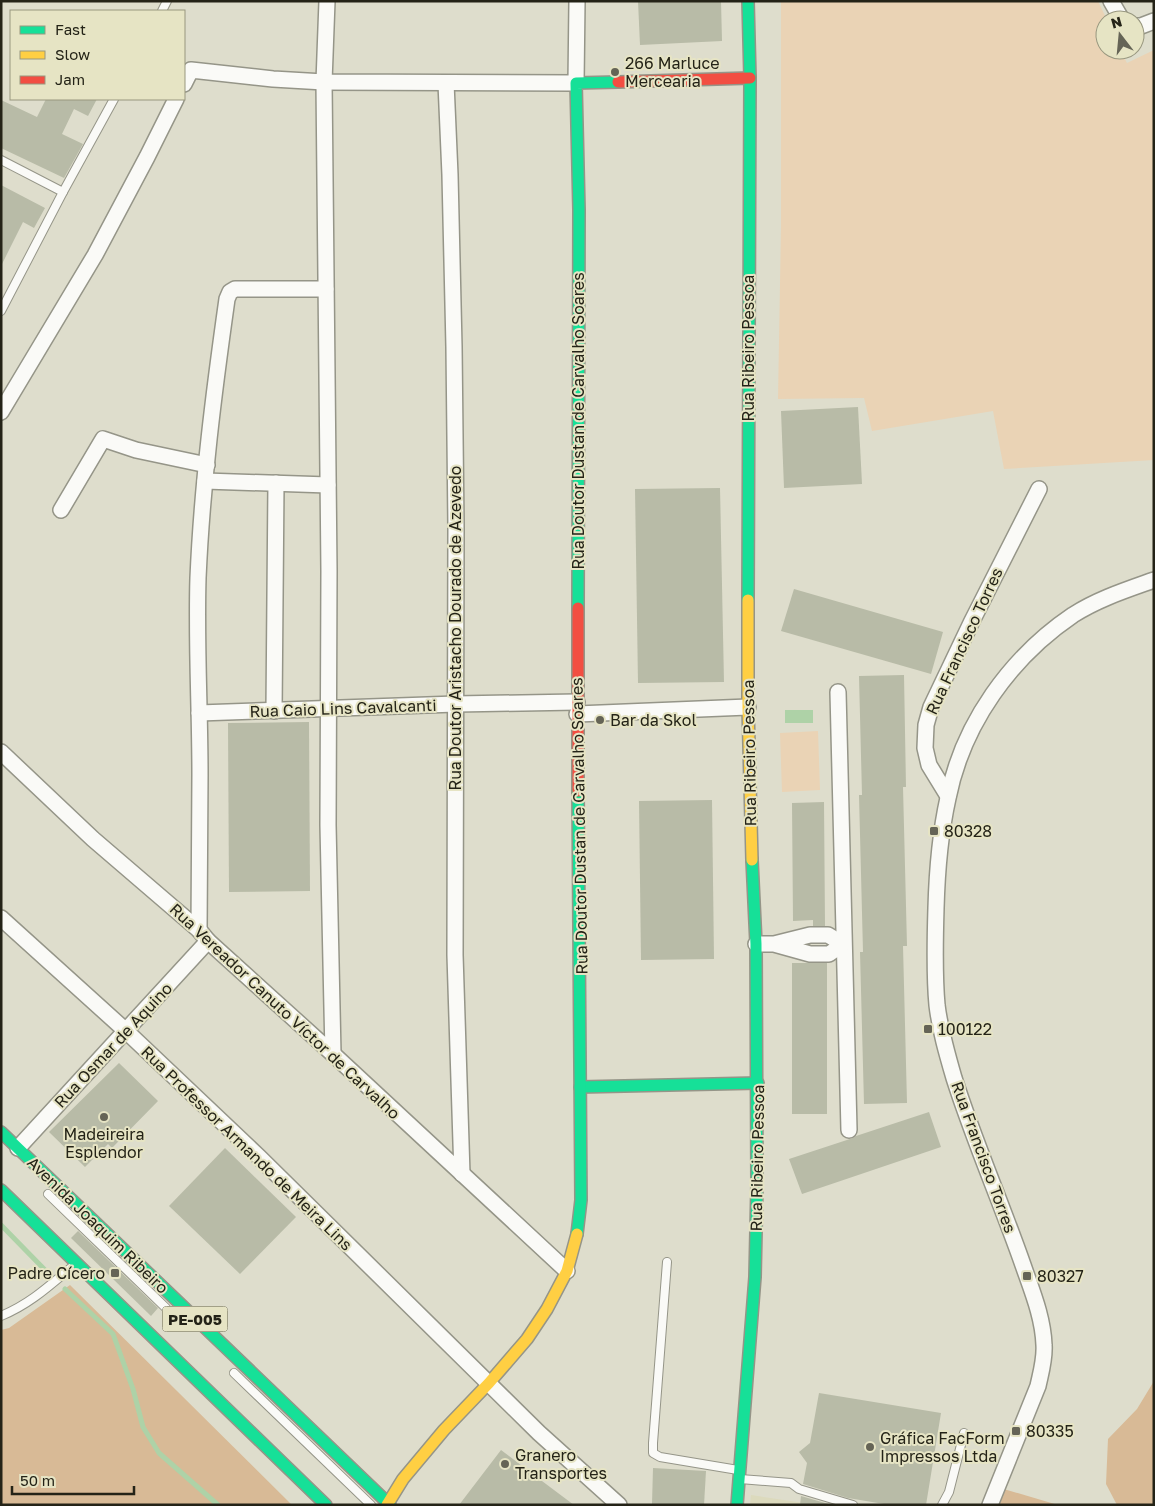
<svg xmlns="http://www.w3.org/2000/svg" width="1155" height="1506" viewBox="0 0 1155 1506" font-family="'Golos Text',sans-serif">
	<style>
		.built { fill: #dcdabd }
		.green { fill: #ead3b5 }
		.forest { fill: #d8ba96 }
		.water { fill: #aed2a7 }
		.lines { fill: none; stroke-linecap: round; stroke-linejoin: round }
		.stream { stroke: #aed2a7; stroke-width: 5 }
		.building { fill: #b8bba7 }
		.lane-casing { stroke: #959588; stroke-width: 10 }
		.street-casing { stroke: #959588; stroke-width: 18 }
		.fast-casing { stroke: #959588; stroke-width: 14 }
		.slow-casing { stroke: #959588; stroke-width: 14 }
		.jam-casing { stroke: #959588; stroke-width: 14 }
		.lane { stroke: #fafaf7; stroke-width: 8 }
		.street { stroke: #fafaf7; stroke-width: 15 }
		.fast { stroke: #16e098; stroke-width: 11 }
		.slow { stroke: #ffcf43; stroke-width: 11 }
		.jam { stroke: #f24e42; stroke-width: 11 }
		.poi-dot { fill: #656456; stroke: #e6e4c4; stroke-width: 2 }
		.labels { text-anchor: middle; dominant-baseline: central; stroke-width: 4; stroke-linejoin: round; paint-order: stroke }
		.shield { fill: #e6e4c4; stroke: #5e5d4b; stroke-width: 1 }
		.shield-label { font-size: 15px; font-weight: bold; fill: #242317 }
		.poi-label { font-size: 16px; fill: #242317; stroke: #e6e4c4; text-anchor: start }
		.street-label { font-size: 16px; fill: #242317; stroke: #e6e4c4 }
	</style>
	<rect width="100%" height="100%" fill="#deddcc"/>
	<path class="built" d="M 751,1495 L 817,1505 L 750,1505 Z"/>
	<g class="green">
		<path d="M 781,1 L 1098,1 L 1107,20 L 1105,20 L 1105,50 L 1120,50 L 1127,63 L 1154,50 L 1154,460 L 1004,469 L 993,411 L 872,431 L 864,398 L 778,399 L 781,227 Z"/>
		<path d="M 818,731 L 820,790 L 782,792 L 780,733 Z"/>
	</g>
	<g class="forest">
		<path d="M 70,1285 L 292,1505 L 1,1505 L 1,1330 L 9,1328 Z"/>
		<path d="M 1154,1381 L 1154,1505 L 1117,1505 L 1106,1484 L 1108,1439 L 1137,1409 Z"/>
		<path d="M 997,1487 L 1058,1505 L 991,1505 Z"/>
	</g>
	<rect class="water" x="785" y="710" width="28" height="13"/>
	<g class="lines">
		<g class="stream">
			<path d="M 1,1225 L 46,1271"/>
			<path d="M 65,1289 L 113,1334 L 133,1389 L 143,1427 L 159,1453 L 218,1505"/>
		</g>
	</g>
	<g class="building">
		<path d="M 638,1 L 721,1 L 722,41 L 640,45 Z"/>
		<path d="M 46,99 L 97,99 L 88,116 L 74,109 L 62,134 L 83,144 L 64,178 L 1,148 L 1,100 L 37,117 Z"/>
		<path d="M 1,185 L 45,208 L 34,228 L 23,222 L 1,266 Z"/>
		<path d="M 858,407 L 862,484 L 784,488 L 781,411 Z"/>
		<path d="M 720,488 L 724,682 L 638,683 L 635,489 Z"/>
		<path d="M 794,589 L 943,632 L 931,674 L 781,631 Z"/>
		<path d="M 904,675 L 906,787 L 903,787 L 907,946 L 903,946 L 907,1103 L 864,1104 L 860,952 L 863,952 L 859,795 L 862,795 L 859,676 Z"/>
		<path d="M 309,722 L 310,891 L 229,892 L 228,723 Z"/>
		<path d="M 712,800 L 714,959 L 641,960 L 639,801 Z"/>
		<path d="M 824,802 L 825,926 L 813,926 L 813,920 L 793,921 L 792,803 Z"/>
		<rect x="792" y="963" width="35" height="151"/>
		<path d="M 119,1063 L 158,1101 L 112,1148 L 108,1144 L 85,1167 L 49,1132 Z"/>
		<path d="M 929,1112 L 941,1147 L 802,1194 L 789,1159 L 853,1138 L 856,1136 Z"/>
		<path d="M 225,1148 L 296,1217 L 240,1274 L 169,1206 Z"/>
		<path d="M 78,1231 L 158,1308 L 151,1316 L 71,1238 Z"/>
		<path d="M 819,1393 L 941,1413 L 926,1505 L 890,1505 L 848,1498 L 803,1484 L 807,1463 L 799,1452 L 810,1443 Z"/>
		<path d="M 501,1450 L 538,1478 L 574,1505 L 459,1505 Z"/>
		<path d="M 653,1468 L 706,1471 L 704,1505 L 652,1504 Z"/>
		<path d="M 801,1496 L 832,1505 L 800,1505 Z"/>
	</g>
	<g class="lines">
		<g class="lane-casing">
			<g id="lane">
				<path d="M 162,11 L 167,1"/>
				<path d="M 1,160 L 63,192"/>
				<path d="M 1,311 L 63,192 L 114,99"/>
				<path d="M 48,1194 L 166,1308"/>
				<path d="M 667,1262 L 653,1443 L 653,1453 L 660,1457 L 738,1470"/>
				<path d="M 1,1316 C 30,1304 49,1286 73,1266"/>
				<path d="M 234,1373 L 371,1505"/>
				<path d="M 740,1479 L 791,1483 L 799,1489 L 853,1505"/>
				<path d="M 942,1505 L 949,1492 L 964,1433"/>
			</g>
		</g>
		<g class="street-casing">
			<g id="street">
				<path d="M 327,1 L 324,82 L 329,571 L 328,825 L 333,1054"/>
				<path d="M 1111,1 L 1122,20"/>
				<path d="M 1135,26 L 1141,26 L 1154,21"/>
				<path d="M 446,83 L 450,175 L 454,347 L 456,527 L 455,955 L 462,1174"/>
				<path d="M 184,84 L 191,70 L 273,79 L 324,82 L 576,83 L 577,1"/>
				<path d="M 1,412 L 95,255 L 147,157 L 176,99"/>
				<path d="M 205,481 L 328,485"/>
				<path d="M 61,510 L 103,439 L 136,450 L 207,465"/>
				<path d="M 838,692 L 849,1130"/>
				<path d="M 274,711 L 276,483"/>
				<path d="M 199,713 L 456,704 L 577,702"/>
				<path d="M 577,714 L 748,707"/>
				<path d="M 1,752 L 93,839 L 199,930 L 208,941 L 333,1054 L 567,1271"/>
				<path d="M 948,796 L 929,765 L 925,748 L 926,725 L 931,707 L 971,623 L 1039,489"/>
				<path d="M 1,918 L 126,1031 L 259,1157 L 539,1433 L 619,1505"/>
				<path d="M 199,930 C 199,878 200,826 200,775 C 200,709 196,644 198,578 C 202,485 214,391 227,299 L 230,292 L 235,289 L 326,289"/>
				<path d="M 756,944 L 774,944 L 810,935 L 828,935 L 843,944 L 829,954 L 810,954 L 774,944"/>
				<path d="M 18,1148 L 208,941"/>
				<path d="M 990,1505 L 1038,1386 C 1041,1372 1045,1359 1044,1345 C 1043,1317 1032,1291 1023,1265 C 1001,1202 974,1141 954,1078 C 947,1054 940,1030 937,1005 C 934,973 935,941 936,908 C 937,871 940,834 948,798 C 963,723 1011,657 1073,615 C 1098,599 1126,590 1154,580"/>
			</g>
		</g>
		<g class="fast-casing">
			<g id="fast">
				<path d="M 748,1 L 750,78 L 748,600"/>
				<path d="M 578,608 L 579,210 L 576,83 L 618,82"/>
				<path d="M 580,1087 L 758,1083"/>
				<path d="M 1,1132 L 390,1505"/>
				<path d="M 1,1190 L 326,1505"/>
				<path d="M 577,1234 L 581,1200 L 578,791"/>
				<path d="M 737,1505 L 755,1277 L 757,1185 L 756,944 L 752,860"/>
			</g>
		</g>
		<g class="slow-casing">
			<g id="slow">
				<path d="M 748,600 L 748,707 L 752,860"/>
				<path d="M 387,1505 L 403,1479 L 444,1430 L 489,1383 L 527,1339 L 547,1309 L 567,1271 L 577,1234"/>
			</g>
		</g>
		<g class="jam-casing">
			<g id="jam">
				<path d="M 618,82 L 750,78"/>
				<path d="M 578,608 L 578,791"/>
			</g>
		</g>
		<use href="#lane" class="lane"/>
		<use href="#street" class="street"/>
		<use href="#fast" class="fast"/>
		<use href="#slow" class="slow"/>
		<use href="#jam" class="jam"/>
	</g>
	<g class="poi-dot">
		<circle cx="615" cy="72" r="5"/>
		<circle cx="600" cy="720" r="5"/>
		<rect x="929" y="826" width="10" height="10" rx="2.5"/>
		<rect x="923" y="1024" width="10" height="10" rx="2.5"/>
		<circle cx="104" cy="1117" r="5"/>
		<rect x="110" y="1268" width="10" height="10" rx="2.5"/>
		<rect x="1022" y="1271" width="10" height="10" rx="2.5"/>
		<rect x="1011" y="1426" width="10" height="10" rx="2.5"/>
		<circle cx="870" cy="1447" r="5"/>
		<circle cx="505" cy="1464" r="5"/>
	</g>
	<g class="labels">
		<rect class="shield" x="162.5" y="1306.5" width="65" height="25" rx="4"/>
		<g class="shield-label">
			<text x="195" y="1319">PE-005</text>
		</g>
		<g class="poi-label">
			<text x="625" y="63">266 Marluce<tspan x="625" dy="18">Mercearia</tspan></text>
			<text x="610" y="720">Bar da Skol</text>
			<text x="944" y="831">80328</text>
			<text x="938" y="1029">100122</text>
			<text x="104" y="1134" text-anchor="middle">Madeireira<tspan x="104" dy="18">Esplendor</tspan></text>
			<text x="105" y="1273" text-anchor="end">Padre Cícero</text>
			<text x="1037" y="1276">80327</text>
			<text x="1026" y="1431">80335</text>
			<text x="880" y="1438">Gráfica FacForm<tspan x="880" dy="18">Impressos Ltda</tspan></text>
			<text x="515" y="1455">Granero<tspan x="515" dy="18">Transportes</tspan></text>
		</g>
		<g class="street-label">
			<text transform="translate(748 348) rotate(-90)">Rua Ribeiro Pessoa</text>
			<text transform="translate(578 421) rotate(-90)">Rua Doutor Dustan de Carvalho Soares</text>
			<text transform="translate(455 628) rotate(-90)">Rua Doutor Aristacho Dourado de Azevedo</text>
			<text transform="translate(964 641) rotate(-65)">Rua Francisco Torres</text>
			<text transform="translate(343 708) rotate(-2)">Rua Caio Lins Cavalcanti</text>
			<text transform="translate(749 753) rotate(-91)">Rua Ribeiro Pessoa</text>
			<text transform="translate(579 826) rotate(-91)">Rua Doutor Dustan de Carvalho Soares</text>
			<text transform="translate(285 1011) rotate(43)">Rua Vereador Canuto Víctor de Carvalho</text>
			<text transform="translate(113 1045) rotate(-47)">Rua Osmar de Aquino</text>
			<text transform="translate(247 1148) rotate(44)">Rua Professor Armando de Meira Lins</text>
			<text transform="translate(984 1157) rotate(70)">Rua Francisco Torres</text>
			<text transform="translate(757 1158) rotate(-89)">Rua Ribeiro Pessoa</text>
			<text transform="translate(98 1225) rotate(44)">Avenida Joaquim Ribeiro</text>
		</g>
	</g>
	<rect width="1155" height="1506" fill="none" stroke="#242317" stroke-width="5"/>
	<rect x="10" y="10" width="175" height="90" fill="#e6e4c4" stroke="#98977f"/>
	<rect x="20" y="26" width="25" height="8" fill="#16e098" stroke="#98977f"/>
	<text x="55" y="35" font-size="15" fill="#242317">Fast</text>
	<rect x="20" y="51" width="25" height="8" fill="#ffcf43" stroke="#98977f"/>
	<text x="55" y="60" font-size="15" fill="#242317">Slow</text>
	<rect x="20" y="76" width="25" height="8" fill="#f24e42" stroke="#98977f"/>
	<text x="55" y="85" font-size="15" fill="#242317">Jam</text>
	<g transform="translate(1120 35) rotate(344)"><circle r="24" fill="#e6e4c4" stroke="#98977f"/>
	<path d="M0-4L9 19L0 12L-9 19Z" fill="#656456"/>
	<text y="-8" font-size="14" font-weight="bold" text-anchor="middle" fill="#242317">N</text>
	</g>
	<path d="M12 1486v8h122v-8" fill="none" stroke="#242317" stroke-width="2.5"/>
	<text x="20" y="1486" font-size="15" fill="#242317" stroke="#e6e4c4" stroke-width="4" paint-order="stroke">50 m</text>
</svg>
